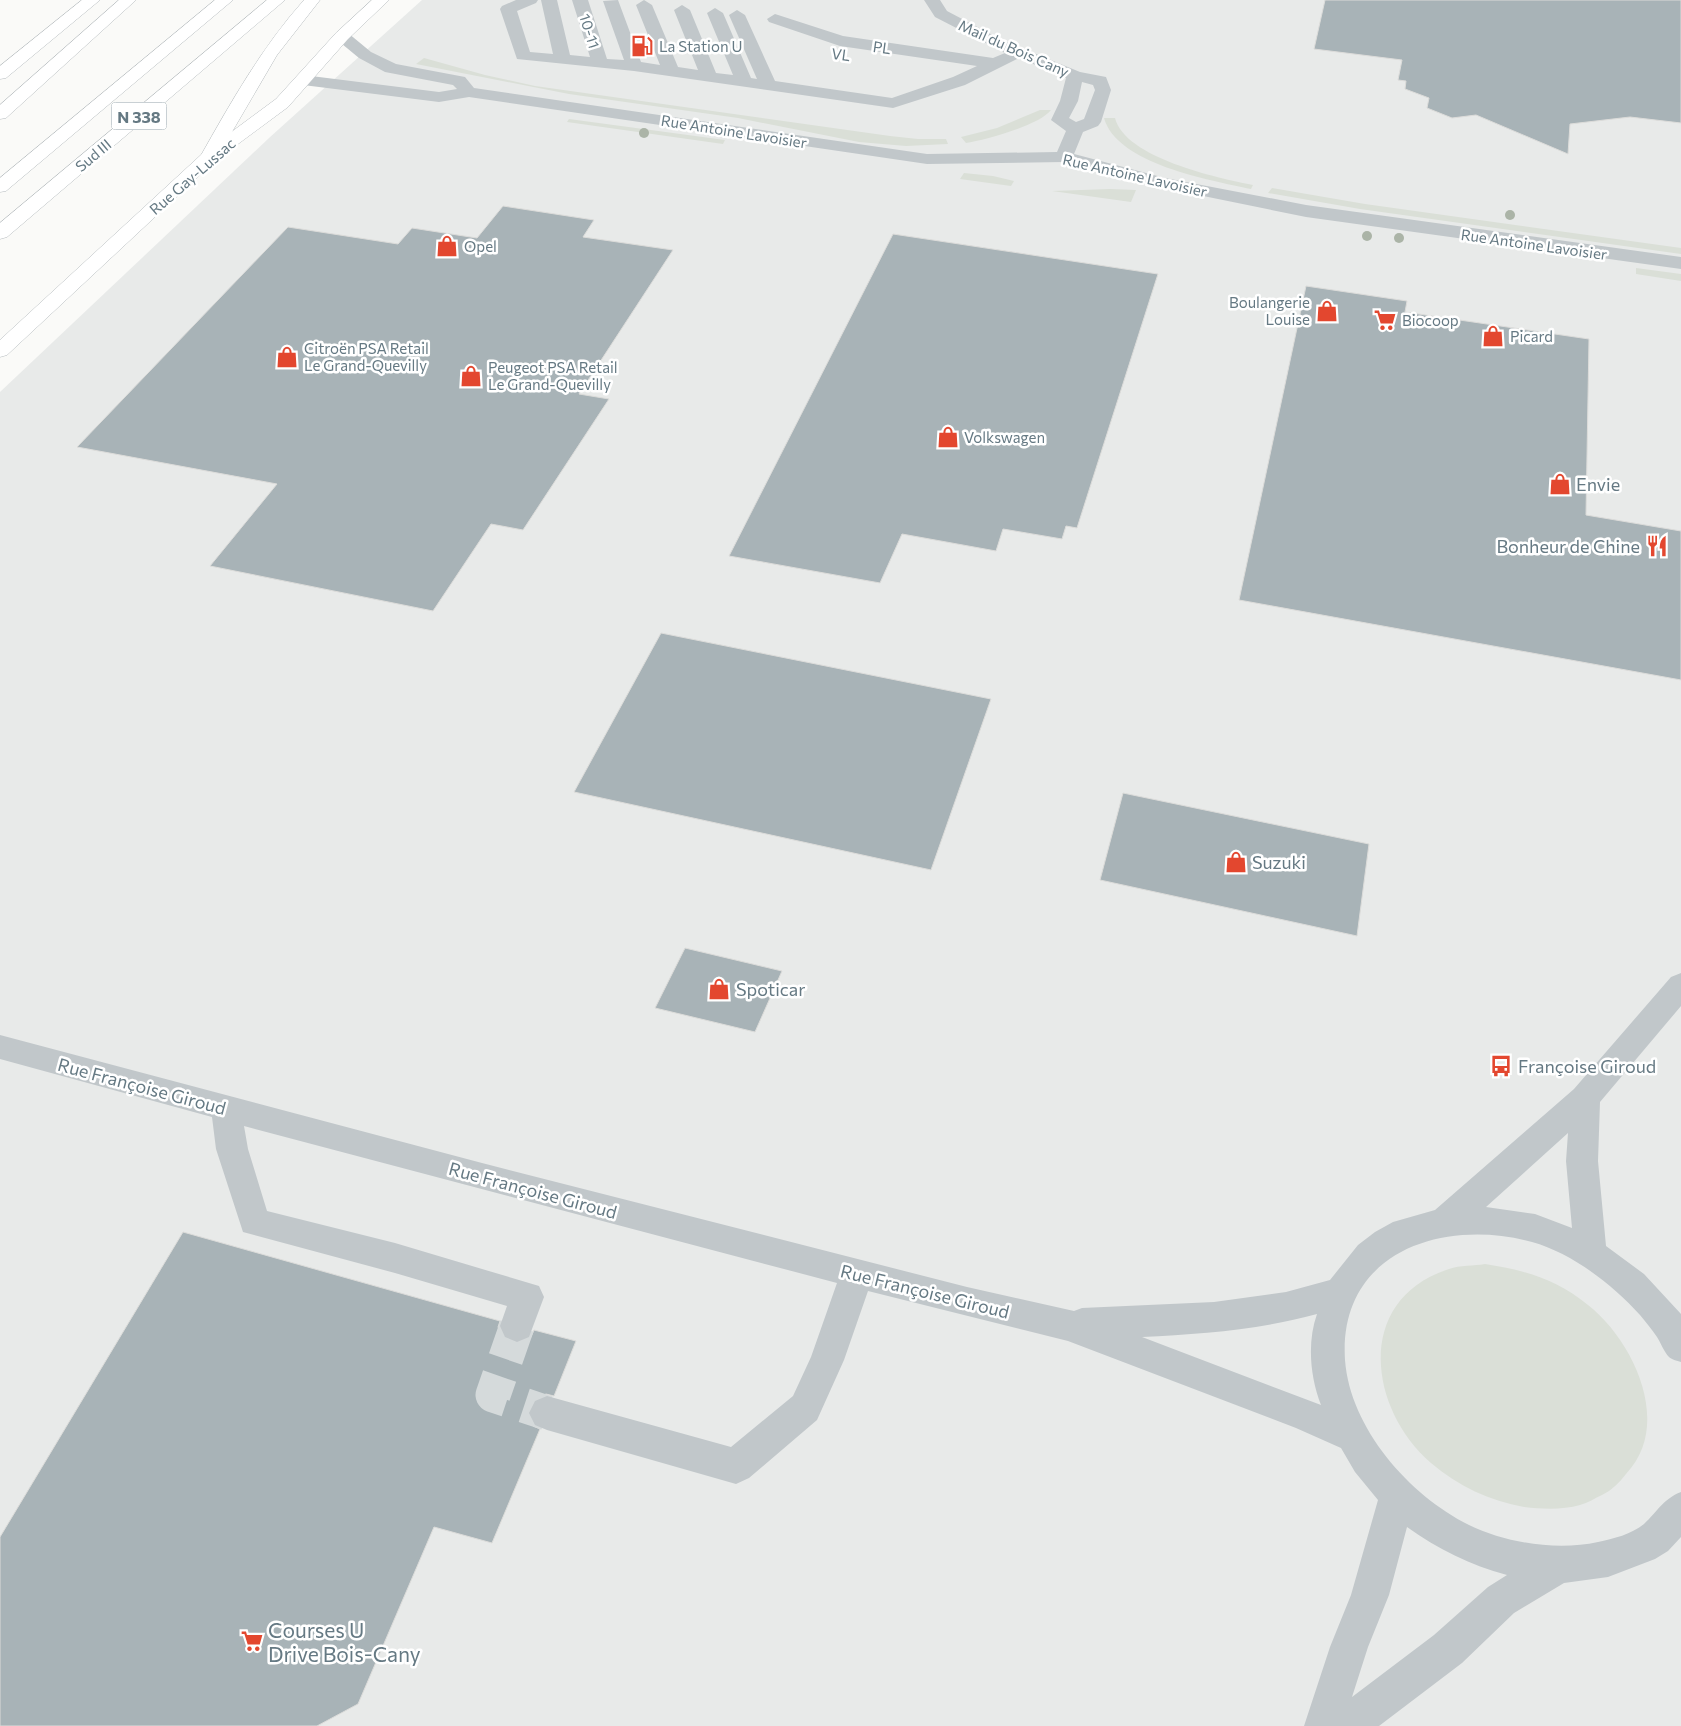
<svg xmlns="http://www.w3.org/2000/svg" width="1681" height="1726" viewBox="0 0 1681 1726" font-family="Commissioner,sans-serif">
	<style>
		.built { fill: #e8eae9 }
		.green { fill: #dadfd7 }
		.building { fill: #a8b3b7; stroke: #dcdcda }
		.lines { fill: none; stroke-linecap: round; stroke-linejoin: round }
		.minor-tunnel { stroke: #d5dadb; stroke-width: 35; stroke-dasharray: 35 18; stroke-linecap: butt }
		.major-casing { stroke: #b5bbbe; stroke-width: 1 }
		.highway-casing { stroke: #b4babd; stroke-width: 1 }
		.minor { fill: #c1c7ca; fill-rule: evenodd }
		.major { fill: #fff; fill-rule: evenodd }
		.highway { fill: #fff; fill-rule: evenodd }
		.tree { fill: #abb4a7 }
		.labels { text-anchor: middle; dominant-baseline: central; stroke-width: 5; stroke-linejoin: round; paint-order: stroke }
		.far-street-label { font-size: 15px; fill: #657983; stroke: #fff }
		.far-poi-label { font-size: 15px; fill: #657983; stroke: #fff; text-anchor: start }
		.shield { fill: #fff; stroke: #93a1a8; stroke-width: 1 }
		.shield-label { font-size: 16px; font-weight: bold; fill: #657983 }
		.poi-label { font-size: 18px; fill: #657983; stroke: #fff; text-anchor: start }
		.street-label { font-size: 18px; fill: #657983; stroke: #fff }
		.near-poi-label { font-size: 21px; fill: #657983; stroke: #fff; text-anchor: start }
	</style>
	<rect width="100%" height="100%" fill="#fafaf8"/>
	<path class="built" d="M 422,0 L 1681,0 L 1681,1726 L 0,1726 L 0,392 L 269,138 Z"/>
	<g class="green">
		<path d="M 424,58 L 485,75 L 535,86 L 890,136 L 918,139 L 946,139 L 948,144 L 906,146 L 859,142 L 738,118 L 569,94 L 416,64 Z"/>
		<path d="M 1040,110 L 1051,110 C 1040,125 985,140 966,143 L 961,137 L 997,128 Z"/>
		<path d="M 1104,118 L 1115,118 C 1125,158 1218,178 1253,185 L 1251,189 C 1209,180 1117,164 1104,118 Z"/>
		<path d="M 569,119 L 725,140 L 723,144 L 567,122 Z"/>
		<path d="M 964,173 L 993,176 L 1014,181 L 1011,186 L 960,179 Z"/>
		<path d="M 1272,188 L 1365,204 L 1681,248 L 1681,254 L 1360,209 L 1268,193 Z"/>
		<path d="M 1110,189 L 1136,190 L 1131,202 L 1052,191 Z"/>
		<path d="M 1636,268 L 1681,274 L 1681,281 L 1636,274 Z"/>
		<path d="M 1485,1264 C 1524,1270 1556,1279 1588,1305 C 1634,1341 1673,1425 1626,1474 C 1619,1483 1612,1490 1602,1495 C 1595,1498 1588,1503 1580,1505 C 1563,1510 1542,1509 1524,1507 C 1490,1501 1458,1486 1431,1463 C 1367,1407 1355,1299 1449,1269 C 1460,1265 1474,1266 1485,1264 Z"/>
	</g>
	<g class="building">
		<path d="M 1325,0 L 1681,0 L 1681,123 L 1630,117 L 1570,124 L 1568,154 L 1476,115 L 1452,118 L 1427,108 L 1429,98 L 1405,89 L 1406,81 L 1398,80 L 1402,60 L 1314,49 Z"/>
		<path d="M 503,206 L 594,220 L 583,237 L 673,250 L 579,394 L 609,399 L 523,530 L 491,524 L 433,611 L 210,566 L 277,484 L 77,447 L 288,227 L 398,244 L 412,228 L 477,238 Z"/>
		<path d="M 893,234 L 1158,274 L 1077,528 L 1066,526 L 1062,539 L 1003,529 L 996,551 L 902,534 L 880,583 L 729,556 Z"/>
		<path d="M 1306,286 L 1407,301 L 1405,312 L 1589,339 L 1586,515 L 1681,531 L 1681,680 L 1239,600 Z"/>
		<path d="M 661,633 L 991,699 L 931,870 L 574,792 Z"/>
		<path d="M 1123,793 L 1369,844 L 1357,936 L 1100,880 Z"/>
		<path d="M 685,948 L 782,971 L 755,1032 L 655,1008 Z"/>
		<path d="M 183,1232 L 500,1321 L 498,1327 L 503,1338 L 516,1344 L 530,1339 L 534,1330 L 576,1341 L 554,1396 L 546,1394 L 534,1399 L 527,1412 L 533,1426 L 540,1429 L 492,1543 L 434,1527 L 358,1704 L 317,1726 L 0,1726 L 0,1537 Z"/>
	</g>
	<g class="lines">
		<path class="minor-tunnel" d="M 517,1326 L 493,1395 L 547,1413"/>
		<g class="major-casing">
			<g id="major">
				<path d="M 82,0 L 100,0 L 6,78 L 0,79 L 0,66 Z"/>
				<path d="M 372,0 L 389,0 L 348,39 L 288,107 L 215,161 L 7,355 L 0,357 L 0,340 L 203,153 L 276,99 L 336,33 Z"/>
			</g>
		</g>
		<g class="highway-casing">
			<g id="highway">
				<path d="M 119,0 L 136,0 L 6,118 L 0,119 L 0,105 Z"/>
				<path d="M 215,0 L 233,0 L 6,191 L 0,192 L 0,178 Z"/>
				<path d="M 267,0 L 285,0 L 7,237 L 0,239 L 0,223 Z"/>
				<path d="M 304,0 L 320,0 L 277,55 L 215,161 L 203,161 L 200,157 C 231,102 262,47 304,0 Z"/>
			</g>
		</g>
		<g class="minor">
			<path d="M 516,0 L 538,0 L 536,3 L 517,11 L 530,52 L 553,54 L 541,0 L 557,0 L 570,55 L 590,57 L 572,0 L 588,0 L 607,59 L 624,60 L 603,1 L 618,0 L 641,62 L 660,65 L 636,5 L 644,0 L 652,5 L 678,67 L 698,70 L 674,10 L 682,5 L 690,10 L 716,73 L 733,75 L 707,13 L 715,8 L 723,13 L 751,78 L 757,79 L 729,15 L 737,10 L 745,15 L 775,81 L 892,98 L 953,77 L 977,66 L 840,46 L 769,22 L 767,19 L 775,14 L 843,36 L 993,58 L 1005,53 L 935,17 L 924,0 L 940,0 L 947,11 L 1002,40 L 1080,72 L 1106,77 L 1111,90 L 1101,122 L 1098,126 L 1083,132 L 1074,154 L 1165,178 L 1306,205 L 1681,257 L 1681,269 L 1306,217 L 1164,188 L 1064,162 L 927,164 L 469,97 L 439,102 L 303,85 L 297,84 L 295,80 L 297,76 L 303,75 L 439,92 L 457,89 L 453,85 L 385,72 L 359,58 L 336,39 L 334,36 L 336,33 L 348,33 L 371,52 L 396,64 L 465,77 L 474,88 L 927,154 L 1057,152 L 1066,131 L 1051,120 L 1060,101 L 1066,78 L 1019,58 L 965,85 L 893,108 L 634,71 L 517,59 L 500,9 L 502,6 ZM 1082,82 L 1093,85 L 1095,90 L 1084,119 L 1076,122 L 1069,118 L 1078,101 Z"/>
			<path d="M 1681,973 L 1681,1006 L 1600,1102 L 1598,1161 L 1606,1246 L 1644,1274 L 1681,1314 L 1681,1362 C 1677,1361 1671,1359 1669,1357 C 1664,1352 1661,1343 1657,1337 C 1652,1330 1646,1322 1640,1315 C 1613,1285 1572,1253 1532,1242 C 1444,1218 1338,1251 1345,1360 C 1350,1428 1409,1495 1469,1525 C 1506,1543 1557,1551 1598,1542 C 1613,1539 1632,1534 1644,1524 C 1658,1511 1663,1499 1681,1492 L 1681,1537 L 1668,1551 L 1655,1559 L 1608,1577 L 1564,1583 L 1514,1613 L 1462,1663 L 1379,1726 L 1304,1726 L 1330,1647 L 1351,1595 L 1378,1500 L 1355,1472 L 1341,1448 L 1296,1428 L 1068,1341 L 868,1291 L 844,1360 L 817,1420 L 749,1478 L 736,1484 L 547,1430 L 535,1425 L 529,1413 L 535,1401 L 547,1396 L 731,1447 L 793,1396 L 811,1357 L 837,1283 L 244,1126 L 248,1149 L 267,1211 L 395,1243 L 539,1286 L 544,1297 L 529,1337 L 517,1342 L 505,1337 L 500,1326 L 507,1306 L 395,1273 L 243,1232 L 216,1149 L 212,1117 L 0,1059 L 0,1035 L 482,1163 L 967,1287 L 1074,1311 L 1082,1308 L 1214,1302 L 1286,1292 L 1330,1280 L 1358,1245 L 1375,1232 L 1393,1222 L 1435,1210 L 1574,1089 L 1671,977 ZM 1568,1133 L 1566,1161 L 1572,1228 L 1535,1214 L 1486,1207 ZM 1317,1314 C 1307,1342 1310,1377 1321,1405 L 1142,1337 C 1201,1334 1259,1330 1317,1314 ZM 1407,1527 C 1438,1549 1470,1565 1507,1575 L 1488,1587 L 1434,1635 L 1352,1697 L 1368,1647 L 1389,1595 Z"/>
		</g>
		<use href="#major" class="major"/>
		<use href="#highway" class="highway"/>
	</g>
	<g class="tree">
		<circle cx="644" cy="133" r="5"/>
		<circle cx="1510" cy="215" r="5"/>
		<circle cx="1367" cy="236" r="5"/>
		<circle cx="1399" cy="238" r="5"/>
	</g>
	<defs>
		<g id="fuel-bare" transform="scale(1.725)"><path d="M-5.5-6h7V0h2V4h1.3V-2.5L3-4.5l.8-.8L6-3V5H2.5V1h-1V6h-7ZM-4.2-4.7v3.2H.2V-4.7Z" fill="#e3472f" stroke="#fff" stroke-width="2.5" paint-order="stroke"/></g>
		<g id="shop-bare" transform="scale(1.725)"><path d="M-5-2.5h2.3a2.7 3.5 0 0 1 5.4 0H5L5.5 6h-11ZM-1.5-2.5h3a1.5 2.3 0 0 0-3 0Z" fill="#e3472f" stroke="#fff" stroke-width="2.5" paint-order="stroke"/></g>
		<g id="supermarket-bare" transform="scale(1.725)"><path d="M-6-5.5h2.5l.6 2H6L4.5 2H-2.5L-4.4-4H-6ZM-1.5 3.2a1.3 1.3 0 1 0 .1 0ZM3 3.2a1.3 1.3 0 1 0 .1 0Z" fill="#e3472f" stroke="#fff" stroke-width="2.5" paint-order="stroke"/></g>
		<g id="restaurant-bare" transform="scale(1.725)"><path d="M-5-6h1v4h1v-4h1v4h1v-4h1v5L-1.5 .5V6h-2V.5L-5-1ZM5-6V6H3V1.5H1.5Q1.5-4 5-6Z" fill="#e3472f" stroke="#fff" stroke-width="2.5" paint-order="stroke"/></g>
		<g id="bus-bare" transform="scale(1.725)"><path d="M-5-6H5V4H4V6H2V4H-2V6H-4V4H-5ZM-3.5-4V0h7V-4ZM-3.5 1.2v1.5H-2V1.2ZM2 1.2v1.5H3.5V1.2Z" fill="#e3472f" stroke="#fff" stroke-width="2.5" paint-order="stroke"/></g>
	</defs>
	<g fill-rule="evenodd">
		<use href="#fuel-bare" x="642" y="46"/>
		<use href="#shop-bare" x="447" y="246"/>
		<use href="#shop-bare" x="1327" y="311"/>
		<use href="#supermarket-bare" x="1385" y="320"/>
		<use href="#shop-bare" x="1493" y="336"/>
		<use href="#shop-bare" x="287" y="357"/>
		<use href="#shop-bare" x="471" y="376"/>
		<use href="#shop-bare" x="948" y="437"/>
		<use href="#shop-bare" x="1560" y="484"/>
		<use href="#restaurant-bare" x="1657" y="546"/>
		<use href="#shop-bare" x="1236" y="862"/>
		<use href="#shop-bare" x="719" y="989"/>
		<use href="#bus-bare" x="1501" y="1066"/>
		<use href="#supermarket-bare" x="252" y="1641"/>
	</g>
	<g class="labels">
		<g class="far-street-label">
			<text transform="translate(590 31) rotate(73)">10-11</text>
			<text transform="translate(882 47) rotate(8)">PL</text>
			<text transform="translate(1014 48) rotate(24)">Mail du Bois Cany</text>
			<text transform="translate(841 54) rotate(8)">VL</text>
			<text transform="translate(734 131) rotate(9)">Rue Antoine Lavoisier</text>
			<text transform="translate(93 155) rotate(-40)">Sud III</text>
			<text transform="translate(1135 175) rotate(13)">Rue Antoine Lavoisier</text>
			<text transform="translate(192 176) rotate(-41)">Rue Gay-Lussac</text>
			<text transform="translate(1534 244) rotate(8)">Rue Antoine Lavoisier</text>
		</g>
		<g class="far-poi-label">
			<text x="659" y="46">La Station U</text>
			<text x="464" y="246">Opel</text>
			<text x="1310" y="302" text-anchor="end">Boulangerie<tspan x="1310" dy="17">Louise</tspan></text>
			<text x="1402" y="320">Biocoop</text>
			<text x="1510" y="336">Picard</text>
			<text x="304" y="348">Citroën PSA Retail<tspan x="304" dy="17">Le Grand-Quevilly</tspan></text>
			<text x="488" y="367">Peugeot PSA Retail<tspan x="488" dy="17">Le Grand-Quevilly</tspan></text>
			<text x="964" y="437">Volkswagen</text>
		</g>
		<rect class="shield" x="111.5" y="102.5" width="55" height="27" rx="4"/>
		<g class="shield-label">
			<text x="139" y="116">N 338</text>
		</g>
		<g class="poi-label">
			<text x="1576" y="484">Envie</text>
			<text x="1640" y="546" text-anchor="end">Bonheur de Chine</text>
			<text x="1252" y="862">Suzuki</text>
			<text x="736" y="989">Spoticar</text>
			<text x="1518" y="1066">Françoise Giroud</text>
		</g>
		<g class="street-label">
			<text transform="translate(142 1086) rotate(15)">Rue Françoise Giroud</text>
			<text transform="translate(533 1190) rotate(15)">Rue Françoise Giroud</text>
			<text transform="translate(925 1291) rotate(14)">Rue Françoise Giroud</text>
		</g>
		<g class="near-poi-label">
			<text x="268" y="1629">Courses U<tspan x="268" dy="24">Drive Bois-Cany</tspan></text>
		</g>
	</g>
</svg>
